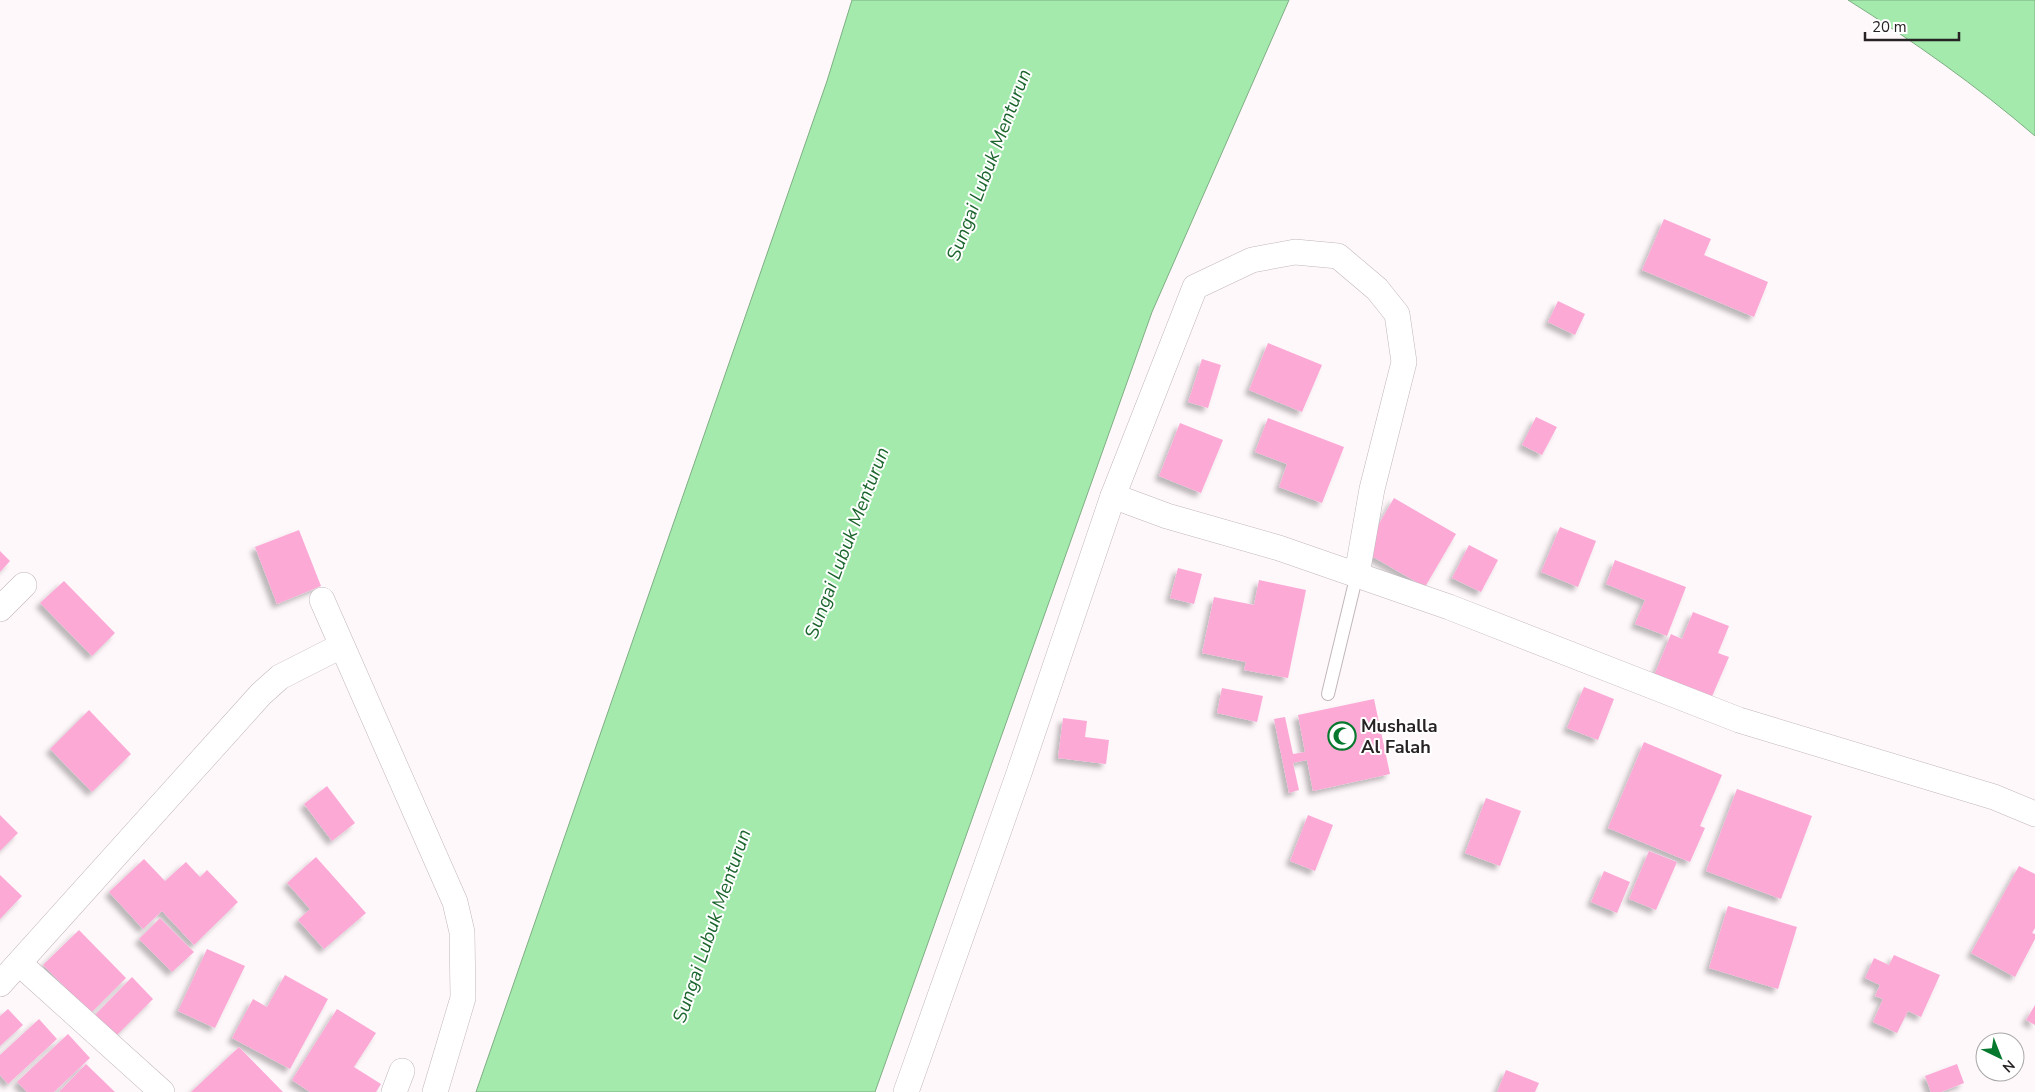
<svg xmlns="http://www.w3.org/2000/svg" width="2035" height="1092" viewBox="0 0 2035 1092" font-family="'Nunito Sans',sans-serif">
	<style>
		.water { fill: #a3eaac; stroke: #7eae83 }
		.building { fill: #fca9d6; filter: url(#shadow) }
		.lines { fill: none; stroke-linecap: round; stroke-linejoin: round }
		.lane-casing { stroke: #c1b6bc; stroke-width: 14 }
		.street-casing { stroke: #c1b6bc; stroke-width: 26 }
		.lane { stroke: #fff; stroke-width: 12 }
		.street { stroke: #fff; stroke-width: 25 }
		.labels { text-anchor: middle; dominant-baseline: central; stroke-width: 4; stroke-linejoin: round; paint-order: stroke }
		.poi-label { font-size: 18px; font-weight: bold; fill: #272224; stroke: #fff; text-anchor: start }
		.water-label { font-size: 19px; font-style: italic; fill: #1c662e; stroke: #fff }
	</style>
	<defs>
		<filter id="shadow"><feDropShadow dx="-4.5" dy="4.5" stdDeviation="2.5" flood-color="#0004"/></filter>
	</defs>
	<rect width="100%" height="100%" fill="#fff8fb"/>
	<g class="water">
		<path d="M 852,0 L 1289,0 L 1152,312 L 875,1092 L 476,1092 L 827,81 Z"/>
		<path d="M 1848,0 L 2035,0 L 2035,136 C 1977,86 1913,41 1848,0 Z"/>
	</g>
	<g class="building">
		<path d="M 1664,219 L 1711,239 L 1704,255 L 1768,282 L 1754,317 L 1642,270 Z"/>
		<path d="M 1558,301 L 1585,314 L 1575,335 L 1548,322 Z"/>
		<path d="M 1268,343 L 1322,365 L 1302,412 L 1249,390 Z"/>
		<path d="M 1202,359 L 1221,365 L 1208,408 L 1188,402 Z"/>
		<path d="M 1536,417 L 1557,427 L 1542,455 L 1522,445 Z"/>
		<path d="M 1268,418 L 1344,447 L 1322,503 L 1279,487 L 1287,464 L 1255,452 Z"/>
		<path d="M 1180,423 L 1223,440 L 1201,493 L 1159,476 Z"/>
		<path d="M 1394,498 L 1456,534 L 1425,587 L 1363,551 Z"/>
		<path d="M 1560,527 L 1596,541 L 1578,587 L 1541,572 Z"/>
		<path d="M 299,530 L 321,586 L 277,604 L 255,547 Z"/>
		<path d="M 1469,545 L 1498,560 L 1481,592 L 1452,578 Z"/>
		<path d="M 0,551 L 10,561 L 0,572 Z"/>
		<path d="M 1615,560 L 1686,587 L 1667,636 L 1635,624 L 1645,600 L 1606,584 Z"/>
		<path d="M 1178,568 L 1202,574 L 1194,604 L 1170,598 Z"/>
		<path d="M 1259,580 L 1306,590 L 1288,678 L 1244,670 L 1246,662 L 1202,653 L 1214,597 L 1254,605 Z"/>
		<path d="M 64,581 L 115,633 L 92,656 L 40,603 Z"/>
		<path d="M 1693,612 L 1729,626 L 1718,653 L 1729,657 L 1710,701 L 1653,678 L 1671,634 L 1682,639 Z"/>
		<path d="M 1584,687 L 1614,699 L 1598,740 L 1567,728 Z"/>
		<path d="M 1222,688 L 1263,696 L 1257,722 L 1217,713 Z"/>
		<path d="M 1374,699 L 1390,774 L 1313,791 L 1307,760 L 1293,763 L 1299,790 L 1289,793 L 1274,719 L 1285,717 L 1293,754 L 1305,752 L 1298,715 Z"/>
		<path d="M 89,710 L 131,754 L 92,792 L 50,749 Z"/>
		<path d="M 1063,718 L 1087,721 L 1085,737 L 1109,740 L 1106,764 L 1058,758 Z"/>
		<path d="M 1644,742 L 1722,775 L 1700,826 L 1705,828 L 1690,862 L 1608,828 Z"/>
		<path d="M 327,786 L 355,823 L 332,841 L 304,804 Z"/>
		<path d="M 1737,789 L 1812,816 L 1781,899 L 1706,871 Z"/>
		<path d="M 1486,798 L 1521,811 L 1500,866 L 1465,853 Z"/>
		<path d="M 0,815 L 18,833 L 0,851 Z"/>
		<path d="M 1308,815 L 1333,825 L 1315,871 L 1290,861 Z"/>
		<path d="M 1649,851 L 1677,862 L 1656,910 L 1629,899 Z"/>
		<path d="M 316,857 L 366,913 L 324,949 L 298,920 L 310,909 L 287,883 Z"/>
		<path d="M 144,859 L 165,881 L 186,862 L 200,877 L 207,870 L 238,902 L 194,945 L 162,911 L 143,929 L 109,892 Z"/>
		<path d="M 2019,866 L 2035,874 L 2035,928 L 2032,933 L 2035,934 L 2035,939 L 2015,977 L 1971,953 Z"/>
		<path d="M 1604,871 L 1630,882 L 1617,913 L 1591,902 Z"/>
		<path d="M 0,875 L 22,896 L 0,919 Z"/>
		<path d="M 1728,906 L 1797,927 L 1778,989 L 1709,968 Z"/>
		<path d="M 160,918 L 194,952 L 172,972 L 139,939 Z"/>
		<path d="M 79,930 L 126,978 L 91,1013 L 43,965 Z"/>
		<path d="M 207,949 L 245,966 L 215,1028 L 178,1011 Z"/>
		<path d="M 1894,955 L 1940,975 L 1921,1017 L 1908,1011 L 1897,1033 L 1873,1022 L 1883,999 L 1875,996 L 1880,985 L 1865,978 L 1874,958 L 1889,965 Z"/>
		<path d="M 285,975 L 328,999 L 290,1069 L 232,1038 L 253,999 L 267,1007 Z"/>
		<path d="M 132,977 L 153,999 L 113,1039 L 92,1018 Z"/>
		<path d="M 2035,1005 L 2035,1025 L 2026,1020 Z"/>
		<path d="M 8,1009 L 23,1025 L 0,1046 L 0,1016 Z"/>
		<path d="M 337,1009 L 376,1033 L 354,1067 L 381,1084 L 376,1092 L 310,1092 L 292,1080 Z"/>
		<path d="M 39,1019 L 57,1039 L 8,1084 L 0,1075 L 0,1055 Z"/>
		<path d="M 68,1034 L 90,1058 L 54,1092 L 27,1092 L 17,1082 Z"/>
		<path d="M 239,1047 L 283,1092 L 191,1092 Z"/>
		<path d="M 86,1064 L 115,1092 L 59,1092 Z"/>
		<path d="M 1957,1064 L 1964,1083 L 1941,1092 L 1931,1092 L 1925,1076 Z"/>
		<path d="M 1506,1070 L 1539,1083 L 1535,1092 L 1497,1092 Z"/>
	</g>
	<g class="lines">
		<g class="lane-casing">
			<path id="lane" d="M 1328,694 L 1357,574"/>
		</g>
		<g class="street-casing">
			<g id="street">
				<path d="M 1113,496 L 1167,516 L 1279,548 L 1449,607 L 1739,720 L 1994,797 L 2035,814"/>
				<path d="M 322,600 L 455,902 L 462,932 L 463,998 L 435,1092"/>
				<path d="M 0,609 L 24,585"/>
				<path d="M 20,964 L 162,1092"/>
				<path d="M 0,984 L 261,694 L 280,677 L 341,646"/>
				<path d="M 394,1092 L 402,1071"/>
				<path d="M 906,1092 L 1018,776 L 1113,496 L 1195,287 L 1252,260 L 1295,252 L 1338,256 L 1377,289 L 1397,314 L 1404,362 L 1372,489 L 1357,574"/>
			</g>
		</g>
		<use href="#lane" class="lane"/>
		<use href="#street" class="street"/>
	</g>
	<defs>
		<g id="mosque-ring" transform="scale(1.4375)"><circle r="9.5" fill="#fff" stroke="#07792e" stroke-width="1.5"/><path d="M3.5-4.9A6 6 0 1 0 3.5 4.9A5 5 0 1 1 3.5-4.9Z" fill="#07792e"/></g>
	</defs>
	<g fill-rule="evenodd">
		<use href="#mosque-ring" x="1342" y="736"/>
	</g>
	<g class="labels">
		<g class="poi-label">
			<text x="1361" y="726">Mushalla<tspan x="1361" dy="21">Al Falah</tspan></text>
		</g>
		<g class="water-label">
			<text transform="translate(989 165) rotate(-69)">Sungai Lubuk Menturun</text>
			<text transform="translate(847 543) rotate(-69)">Sungai Lubuk Menturun</text>
			<text transform="translate(712 926) rotate(-71)">Sungai Lubuk Menturun</text>
		</g>
	</g>
	<g transform="translate(2000 1057) rotate(137)"><circle r="24" fill="#ffffff" stroke="#a9a7a7"/>
	<path d="M0-4L9 19L0 12L-9 19Z" fill="#07792e"/>
	<text y="-8" font-size="14" font-weight="bold" text-anchor="middle" fill="#272224">N</text>
	</g>
	<path d="M1865 32v8h94v-8" fill="none" stroke="#272224" stroke-width="2.5"/>
	<text x="1872" y="32" font-size="15" fill="#272224" stroke="#ffffff" stroke-width="4" paint-order="stroke">20 m</text>
</svg>
